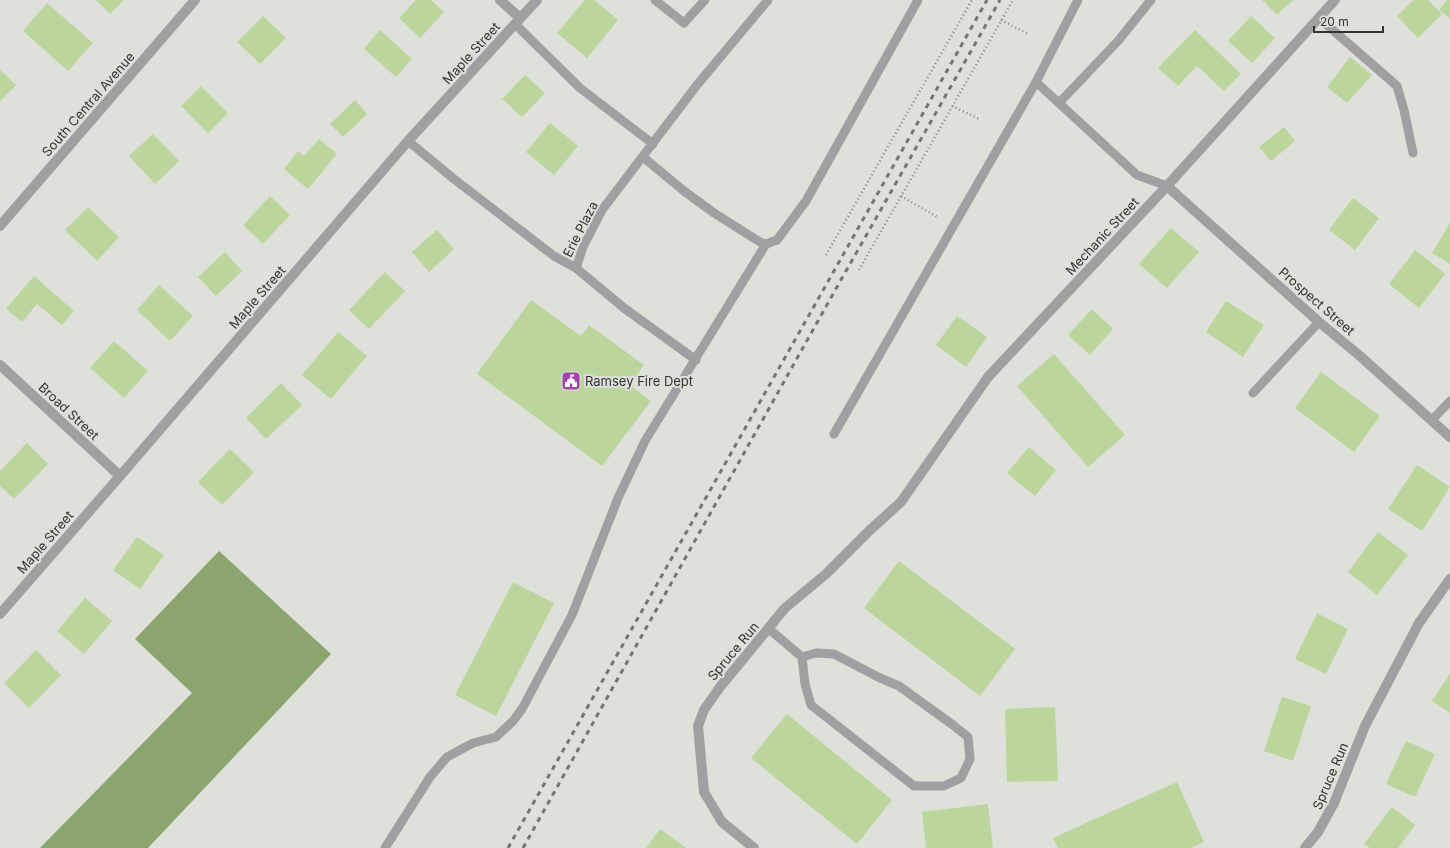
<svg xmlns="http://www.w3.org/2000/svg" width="1450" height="848" viewBox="0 0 1450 848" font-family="Inter,sans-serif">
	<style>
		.forest { fill: #8ca46e }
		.building { fill: #bcd59d }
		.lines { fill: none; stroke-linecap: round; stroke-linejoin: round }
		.path { stroke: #848781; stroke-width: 2.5; stroke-dasharray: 1 3; stroke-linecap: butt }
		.service { stroke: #a29fa2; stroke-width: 9 }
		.minor { stroke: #a29fa2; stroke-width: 10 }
		.tertiary { stroke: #a29fa2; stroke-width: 10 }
		.rail { stroke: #747771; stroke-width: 3; stroke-dasharray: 5 5; stroke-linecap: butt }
		.labels { text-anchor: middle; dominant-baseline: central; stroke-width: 4; stroke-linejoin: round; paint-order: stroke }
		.street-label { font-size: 13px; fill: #323430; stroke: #dde1d9 }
		.poi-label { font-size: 13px; fill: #323430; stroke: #dde1d9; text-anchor: start }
	</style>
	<rect width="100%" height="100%" fill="#dde1d9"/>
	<path class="forest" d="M 219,551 L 331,654 L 148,848 L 40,848 L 192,693 L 135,639 Z"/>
	<g class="building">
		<path d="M 96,0 L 124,0 L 110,14 Z"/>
		<path d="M 416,0 L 431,0 L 444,12 L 420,38 L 399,18 Z"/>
		<path d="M 585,0 L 594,0 L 618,20 L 587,58 L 557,33 Z"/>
		<path d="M 1262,0 L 1293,0 L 1277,15 Z"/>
		<path d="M 1413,0 L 1428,0 L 1442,14 L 1418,38 L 1397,16 Z"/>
		<path d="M 1447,0 L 1450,0 L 1450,18 L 1439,10 Z"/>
		<path d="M 47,3 L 93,43 L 68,71 L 23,31 Z"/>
		<path d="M 263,16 L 286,38 L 260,64 L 237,42 Z"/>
		<path d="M 1251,16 L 1275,38 L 1252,63 L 1228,41 Z"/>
		<path d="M 380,30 L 412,59 L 396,77 L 364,49 Z"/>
		<path d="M 1195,30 L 1241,74 L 1224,91 L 1197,66 L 1178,86 L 1158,68 Z"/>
		<path d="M 1350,57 L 1372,75 L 1347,103 L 1327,87 Z"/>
		<path d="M 0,70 L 16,85 L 0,101 Z"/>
		<path d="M 525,75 L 545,93 L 522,117 L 502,99 Z"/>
		<path d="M 201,86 L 228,113 L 208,133 L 181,106 Z"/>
		<path d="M 355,100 L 367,114 L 343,137 L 330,124 Z"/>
		<path d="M 550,123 L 578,146 L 554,175 L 526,152 Z"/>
		<path d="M 1284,127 L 1295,141 L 1271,161 L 1259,147 Z"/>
		<path d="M 153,134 L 179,161 L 155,184 L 129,156 Z"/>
		<path d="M 319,139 L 337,154 L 308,189 L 284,169 L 298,151 L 304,156 Z"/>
		<path d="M 270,196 L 290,215 L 263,244 L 243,225 Z"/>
		<path d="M 1353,198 L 1379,218 L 1355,250 L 1329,230 Z"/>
		<path d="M 88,207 L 119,237 L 97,261 L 65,230 Z"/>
		<path d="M 1450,223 L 1450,264 L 1432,253 Z"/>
		<path d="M 1171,228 L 1199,252 L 1167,288 L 1139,264 Z"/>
		<path d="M 437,230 L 454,249 L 429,272 L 412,252 Z"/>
		<path d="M 1415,250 L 1445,274 L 1419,308 L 1389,284 Z"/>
		<path d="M 225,252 L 242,271 L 216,296 L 198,277 Z"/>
		<path d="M 385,272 L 405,291 L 369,329 L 349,310 Z"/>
		<path d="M 34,276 L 74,311 L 62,325 L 37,304 L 22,322 L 6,309 Z"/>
		<path d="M 159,285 L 193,316 L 170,341 L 137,310 Z"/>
		<path d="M 531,300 L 581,336 L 589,325 L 644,365 L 630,385 L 651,401 L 602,466 L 477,374 Z"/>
		<path d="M 1226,301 L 1264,325 L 1243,357 L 1206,332 Z"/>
		<path d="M 1092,309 L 1113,329 L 1090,355 L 1068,335 Z"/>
		<path d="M 957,316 L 987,337 L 966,367 L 936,345 Z"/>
		<path d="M 338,332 L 367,356 L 331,399 L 302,375 Z"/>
		<path d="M 114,341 L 148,371 L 124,398 L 90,368 Z"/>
		<path d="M 1054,354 L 1125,435 L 1088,467 L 1017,386 Z"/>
		<path d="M 1321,372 L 1380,416 L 1354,452 L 1295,408 Z"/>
		<path d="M 281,383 L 302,405 L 266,439 L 246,418 Z"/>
		<path d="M 27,443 L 48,464 L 14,499 L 0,486 L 0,471 Z"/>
		<path d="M 1029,447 L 1056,470 L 1035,496 L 1007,473 Z"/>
		<path d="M 230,449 L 254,472 L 222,505 L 198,482 Z"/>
		<path d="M 1417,465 L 1450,487 L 1422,531 L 1388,509 Z"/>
		<path d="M 1378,532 L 1408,555 L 1377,595 L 1348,572 Z"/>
		<path d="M 137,537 L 164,555 L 140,589 L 113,570 Z"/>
		<path d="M 899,561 L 1015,649 L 980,696 L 864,608 Z"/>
		<path d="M 513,582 L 554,603 L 496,716 L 455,695 Z"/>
		<path d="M 85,598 L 112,621 L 84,654 L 57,631 Z"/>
		<path d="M 1317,613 L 1348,629 L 1326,674 L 1295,659 Z"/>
		<path d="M 36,650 L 61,675 L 29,708 L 4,683 Z"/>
		<path d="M 1450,674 L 1450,713 L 1432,701 Z"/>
		<path d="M 1282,697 L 1311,706 L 1293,761 L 1264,751 Z"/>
		<path d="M 1055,707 L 1058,781 L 1007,782 L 1005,709 Z"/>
		<path d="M 787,714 L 892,800 L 857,844 L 751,758 Z"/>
		<path d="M 1406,741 L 1435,754 L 1415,797 L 1386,784 Z"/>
		<path d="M 1177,782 L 1204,842 L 1191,848 L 1058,848 L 1053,838 Z"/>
		<path d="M 988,804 L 993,848 L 926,848 L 922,812 Z"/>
		<path d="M 1392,807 L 1415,825 L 1398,848 L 1370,848 L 1364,844 Z"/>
		<path d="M 660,829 L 686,848 L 646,848 Z"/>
	</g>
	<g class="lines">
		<g class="path">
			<path d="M 1001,20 L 1028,34"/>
			<path d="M 952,106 L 979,119"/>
			<path d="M 901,196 L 939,218"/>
			<path d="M 826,255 L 972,0"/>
			<path d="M 859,270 L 1013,0"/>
		</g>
		<g class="service">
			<path d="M 655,0 L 684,23 L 705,0"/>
			<path d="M 1319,18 L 1397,86 L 1404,110 L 1413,153"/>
			<path d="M 515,24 L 580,88 L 653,144"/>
			<path d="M 1036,82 L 1137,175 L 1167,186"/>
			<path d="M 1059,103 L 1118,41 L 1151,0"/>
			<path d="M 408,141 L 454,179 L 554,256 L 576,268 L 583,247 L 602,210 L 697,85 L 768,0"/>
			<path d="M 643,157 L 684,191 L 714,213 L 760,242 L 766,244 L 777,240 L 806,201 L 918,0"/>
			<path d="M 576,268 L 624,308 L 696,360"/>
			<path d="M 1253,393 L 1319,322"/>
			<path d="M 1432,420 L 1450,401"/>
			<path d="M 834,434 L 1036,82 L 1078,0"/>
			<path d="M 769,629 L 802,657 L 805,684 L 811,705 L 914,786 L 944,786 L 961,778 L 970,759 L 968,737 L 953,725 L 899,686 L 880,678 L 834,654 L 816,653 L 802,657"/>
			<path d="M 385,848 L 430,777 L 447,757 L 473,743 L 496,737 L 513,721 L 522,709 L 572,615 L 618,498 L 645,441 L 766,244"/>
		</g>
		<g class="minor">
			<path d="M 500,0 L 520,18"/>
			<path d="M 1167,186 L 1319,322 L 1360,356 L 1450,437"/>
			<path d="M 0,365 L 120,476"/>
			<path d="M 0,614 L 120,476 L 408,141 L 537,0"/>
			<path d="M 754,848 L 722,822 L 704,792 L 698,726 L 704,710 L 720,687 L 785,608 L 826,574 L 869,531 L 901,502 L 988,377 L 1167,186 L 1335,0"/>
			<path d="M 1305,848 L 1318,832 L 1334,803 L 1365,726 L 1419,623 L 1450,579"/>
		</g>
		<path class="tertiary" d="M 0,226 L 195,0"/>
		<g class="rail">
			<path d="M 508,848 L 987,0"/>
			<path d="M 523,848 L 842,278 L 1000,0"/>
		</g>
	</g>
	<defs>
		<g id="civic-square" transform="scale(1)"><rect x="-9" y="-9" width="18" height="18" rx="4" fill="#a343ab" stroke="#dde1d9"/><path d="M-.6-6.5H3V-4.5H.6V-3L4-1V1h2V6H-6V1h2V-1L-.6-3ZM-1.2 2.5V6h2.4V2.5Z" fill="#fff"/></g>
	</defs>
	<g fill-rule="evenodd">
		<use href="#civic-square" x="571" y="381"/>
	</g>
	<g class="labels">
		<g class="street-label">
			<text transform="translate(471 53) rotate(-48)">Maple Street</text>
			<text transform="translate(88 104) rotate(-49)">South Central Avenue</text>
			<text transform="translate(580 229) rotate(-63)">Erie Plaza</text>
			<text transform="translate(1102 236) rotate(-47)">Mechanic Street</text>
			<text transform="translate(257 297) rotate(-49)">Maple Street</text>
			<text transform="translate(1317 301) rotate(41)">Prospect Street</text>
			<text transform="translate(69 411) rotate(43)">Broad Street</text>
			<text transform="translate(45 542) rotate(-49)">Maple Street</text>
			<text transform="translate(733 651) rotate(-50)">Spruce Run</text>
			<text transform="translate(1330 776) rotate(-67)">Spruce Run</text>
		</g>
		<g class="poi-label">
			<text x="585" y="381">Ramsey Fire Dept</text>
		</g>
	</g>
	<path d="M1314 26v6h69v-6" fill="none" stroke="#323430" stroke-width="2"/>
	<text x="1320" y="26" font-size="12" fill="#323430" stroke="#dde1d9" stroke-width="3" paint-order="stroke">20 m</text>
</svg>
